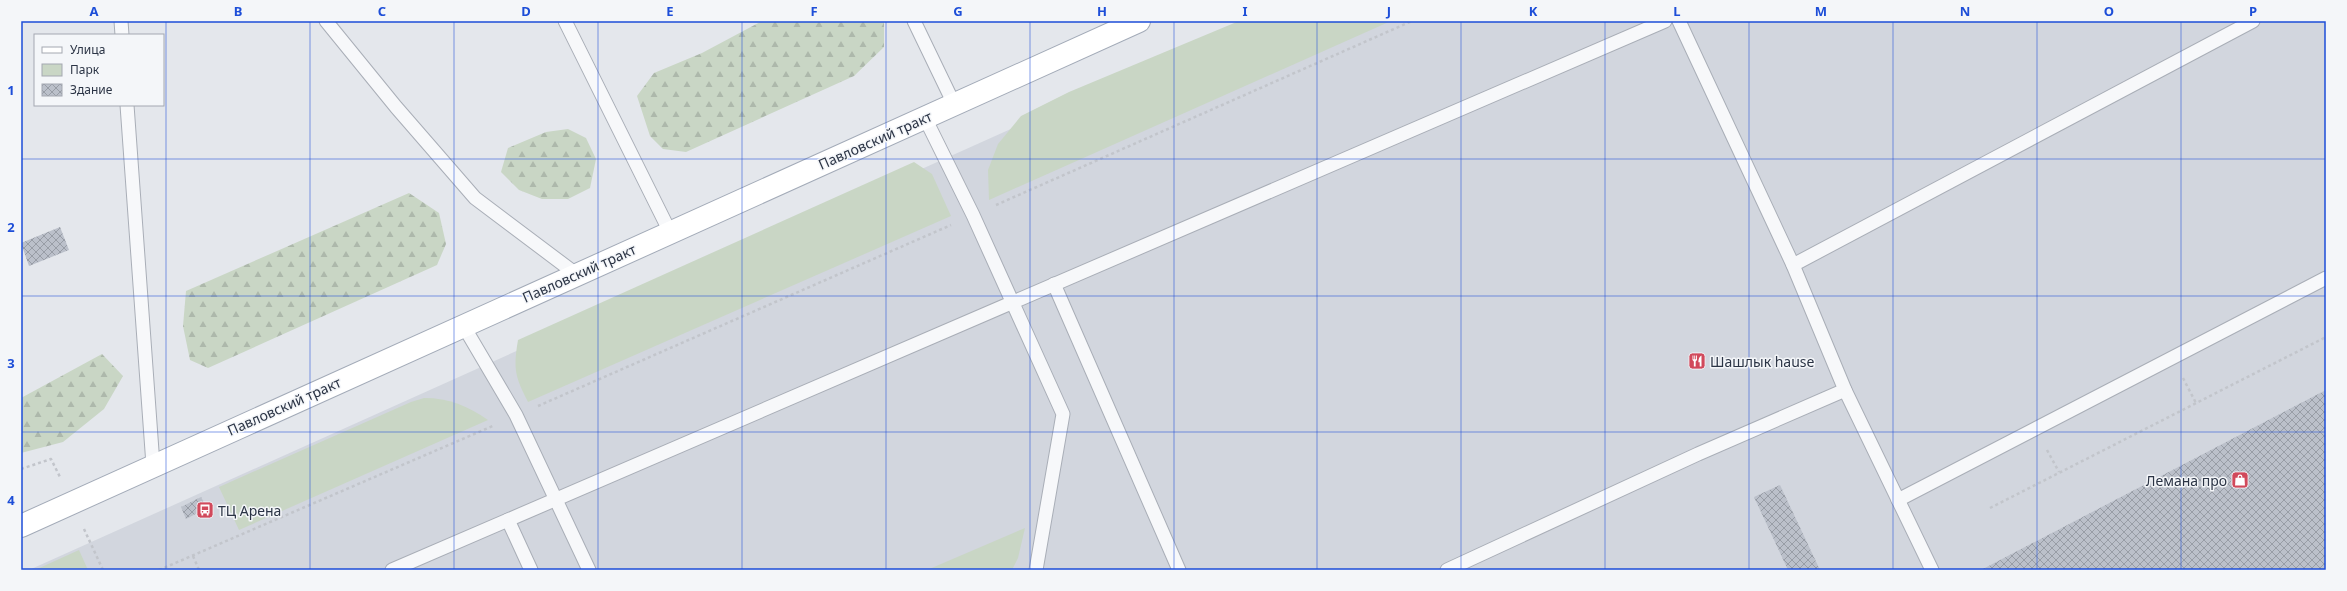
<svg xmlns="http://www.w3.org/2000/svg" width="2347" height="591" viewBox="0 0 2347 591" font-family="'Noto Sans',sans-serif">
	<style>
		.built { fill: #d2d6de }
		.green { fill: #c9d6c5 }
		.forest { fill: url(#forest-firs) }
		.building { fill: url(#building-cross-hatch) }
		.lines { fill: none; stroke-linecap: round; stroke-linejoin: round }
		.lane-casing { stroke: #a9aeb7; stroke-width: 15 }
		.primary-casing { stroke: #a3abb8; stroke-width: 24 }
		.path { stroke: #c2c5cb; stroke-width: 2.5; stroke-dasharray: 3 3; stroke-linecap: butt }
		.lane { stroke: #f7f8fa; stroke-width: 13 }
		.primary { stroke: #fff; stroke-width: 22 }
		.grid { fill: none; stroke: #1d4ed8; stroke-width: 1; stroke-opacity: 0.55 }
		.labels { text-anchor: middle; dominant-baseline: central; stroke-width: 3; stroke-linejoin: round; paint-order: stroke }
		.street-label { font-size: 14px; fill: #2b3445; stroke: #f4f6f9 }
		.poi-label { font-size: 14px; fill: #2b3445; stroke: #f4f6f9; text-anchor: start }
		.neatline { fill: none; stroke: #1d4ed8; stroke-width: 1.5 }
		.grid-label { font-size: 13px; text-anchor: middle; font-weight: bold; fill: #1d4ed8 }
	</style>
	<defs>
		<pattern id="forest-firs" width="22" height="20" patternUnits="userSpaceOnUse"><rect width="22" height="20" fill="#c9d6c5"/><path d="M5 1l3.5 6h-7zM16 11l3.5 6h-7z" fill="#adb8ab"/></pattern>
		<pattern id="building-cross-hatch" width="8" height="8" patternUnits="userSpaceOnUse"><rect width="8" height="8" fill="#bbc0ca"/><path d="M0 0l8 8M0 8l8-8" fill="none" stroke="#989da6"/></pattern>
	</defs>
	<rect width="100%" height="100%" fill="#e4e7ec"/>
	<path class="built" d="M 1251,21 L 2326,21 L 2326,570 L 29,570 Z"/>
	<g class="green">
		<path d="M 1239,21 L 1391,21 L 989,200 L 988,170 L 998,144 L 1021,116 L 1069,92 Z"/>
		<path d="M 914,162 L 932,174 L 951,216 L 528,402 C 515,377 513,369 518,340 Z"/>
		<path d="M 424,398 C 449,398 468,406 488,420 L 239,530 L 219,487 L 411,402 Z"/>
		<path d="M 1025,528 L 1018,558 L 1012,570 L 927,570 Z"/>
		<path d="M 79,550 L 88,570 L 35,570 Z"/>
	</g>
	<g class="forest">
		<path d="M 762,21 L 884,21 L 884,47 L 854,76 L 686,152 L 663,149 L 650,136 L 637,96 L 654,73 L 702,53 Z"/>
		<path d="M 568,129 L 586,138 L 596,159 L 590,188 L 568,199 L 542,199 L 519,190 L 501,172 L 508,148 L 546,132 Z"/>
		<path d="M 409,193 L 439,213 L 446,244 L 437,265 L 208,368 L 190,360 L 183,326 L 186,291 Z"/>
		<path d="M 102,354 L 123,376 L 104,409 L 63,442 L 21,453 L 21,398 Z"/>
	</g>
	<g class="building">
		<path d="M 60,227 L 69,250 L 29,266 L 21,243 Z"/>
		<path d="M 2326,390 L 2326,570 L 1981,570 Z"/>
		<path d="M 1780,485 L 1820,570 L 1788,570 L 1754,497 Z"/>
		<path d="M 201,497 L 207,508 L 186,519 L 181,507 Z"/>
	</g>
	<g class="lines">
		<g class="lane-casing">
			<g id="lane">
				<path d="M 121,21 L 122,35"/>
				<path d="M 326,21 L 396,107 L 475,198 L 576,274"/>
				<path d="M 565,21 L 670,232"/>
				<path d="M 914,21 L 954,104"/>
				<path d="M 1679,21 L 1793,265 L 1845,390 L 1932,570"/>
				<path d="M 127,105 L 153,465"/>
				<path d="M 925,118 L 973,215 L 1063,414 L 1036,570"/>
				<path d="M 1793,265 L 2253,21"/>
				<path d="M 1054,284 L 1179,570"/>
				<path d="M 463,325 L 516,415 L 589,570"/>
				<path d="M 1898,500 L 2326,278"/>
				<path d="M 508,520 L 531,570"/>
				<path d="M 392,570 L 1665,21"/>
				<path d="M 1447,570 L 1698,454 L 1845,390"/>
			</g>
		</g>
		<g class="primary-casing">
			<path id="primary" d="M 21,526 L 1139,21"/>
		</g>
		<g class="path">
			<path d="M 996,205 L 1412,21"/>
			<path d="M 2183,378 L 2196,403"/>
			<path d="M 538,406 L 951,225"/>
			<path d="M 2047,450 L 2059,472"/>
			<path d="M 21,469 L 51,459 L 60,477"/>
			<path d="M 1990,508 L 2326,337"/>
			<path d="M 84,529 L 103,570"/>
			<path d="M 193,556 L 199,570"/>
			<path d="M 159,570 L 495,425"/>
		</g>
		<use href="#lane" class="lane"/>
		<use href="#primary" class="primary"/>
	</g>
	<path class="grid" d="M 166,21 L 166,570M 310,21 L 310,570M 454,21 L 454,570M 598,21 L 598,570M 742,21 L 742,570M 886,21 L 886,570M 1030,21 L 1030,570M 1174,21 L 1174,570M 1317,21 L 1317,570M 1461,21 L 1461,570M 1605,21 L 1605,570M 1749,21 L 1749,570M 1893,21 L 1893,570M 2037,21 L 2037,570M 2181,21 L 2181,570M 21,159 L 2326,159M 21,296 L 2326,296M 21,432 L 2326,432"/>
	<defs>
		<g id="restaurant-square" transform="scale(0.9)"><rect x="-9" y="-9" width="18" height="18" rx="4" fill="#d1495b" stroke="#f4f6f9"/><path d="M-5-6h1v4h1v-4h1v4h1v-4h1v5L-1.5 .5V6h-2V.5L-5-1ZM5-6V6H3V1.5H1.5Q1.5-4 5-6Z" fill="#fff"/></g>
		<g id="shop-square" transform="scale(0.9)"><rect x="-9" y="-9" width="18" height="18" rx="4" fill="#d1495b" stroke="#f4f6f9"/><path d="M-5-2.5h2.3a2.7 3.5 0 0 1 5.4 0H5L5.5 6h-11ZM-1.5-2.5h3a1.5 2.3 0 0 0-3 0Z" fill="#fff"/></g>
		<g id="bus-square" transform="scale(0.9)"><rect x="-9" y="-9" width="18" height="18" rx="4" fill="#d1495b" stroke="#f4f6f9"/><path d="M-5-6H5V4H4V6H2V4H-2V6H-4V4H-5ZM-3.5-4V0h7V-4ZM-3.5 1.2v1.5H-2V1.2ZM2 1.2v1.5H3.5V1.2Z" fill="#fff"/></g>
	</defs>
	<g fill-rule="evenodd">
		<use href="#restaurant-square" x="1697" y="361"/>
		<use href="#shop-square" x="2240" y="480"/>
		<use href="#bus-square" x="205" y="510"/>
	</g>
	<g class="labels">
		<g class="street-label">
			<text transform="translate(875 140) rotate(-24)">Павловский тракт</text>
			<text transform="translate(579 273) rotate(-24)">Павловский тракт</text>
			<text transform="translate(284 406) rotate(-24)">Павловский тракт</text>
		</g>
		<g class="poi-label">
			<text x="1710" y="361">Шашлык hause</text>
			<text x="2227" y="480" text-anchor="end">Лемана про</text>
			<text x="218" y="510">ТЦ Арена</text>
		</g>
	</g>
	<rect width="2347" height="591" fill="none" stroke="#f4f6f9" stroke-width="44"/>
	<rect x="34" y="34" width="130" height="72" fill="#f4f6f9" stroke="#a4a8b1"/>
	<rect x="42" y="47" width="20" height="6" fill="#ffffff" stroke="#a4a8b1"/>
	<text x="70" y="54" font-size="12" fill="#2b3445">Улица</text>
	<rect x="42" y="64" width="20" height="12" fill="#c9d6c5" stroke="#a4a8b1"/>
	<text x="70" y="74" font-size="12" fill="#2b3445">Парк</text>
	<rect x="42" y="84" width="20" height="12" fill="url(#building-cross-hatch)" stroke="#a4a8b1"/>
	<text x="70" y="94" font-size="12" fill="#2b3445">Здание</text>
	<rect x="22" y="22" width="2303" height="547" class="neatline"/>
	<g class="grid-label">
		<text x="94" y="16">A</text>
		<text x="238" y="16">B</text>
		<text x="382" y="16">C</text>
		<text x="526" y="16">D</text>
		<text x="670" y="16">E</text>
		<text x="814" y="16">F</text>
		<text x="958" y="16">G</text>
		<text x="1102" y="16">H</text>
		<text x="1245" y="16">I</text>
		<text x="1389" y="16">J</text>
		<text x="1533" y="16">K</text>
		<text x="1677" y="16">L</text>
		<text x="1821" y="16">M</text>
		<text x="1965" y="16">N</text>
		<text x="2109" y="16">O</text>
		<text x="2253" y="16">P</text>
		<text x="11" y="95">1</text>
		<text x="11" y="232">2</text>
		<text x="11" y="368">3</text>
		<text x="11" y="505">4</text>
	</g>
</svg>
